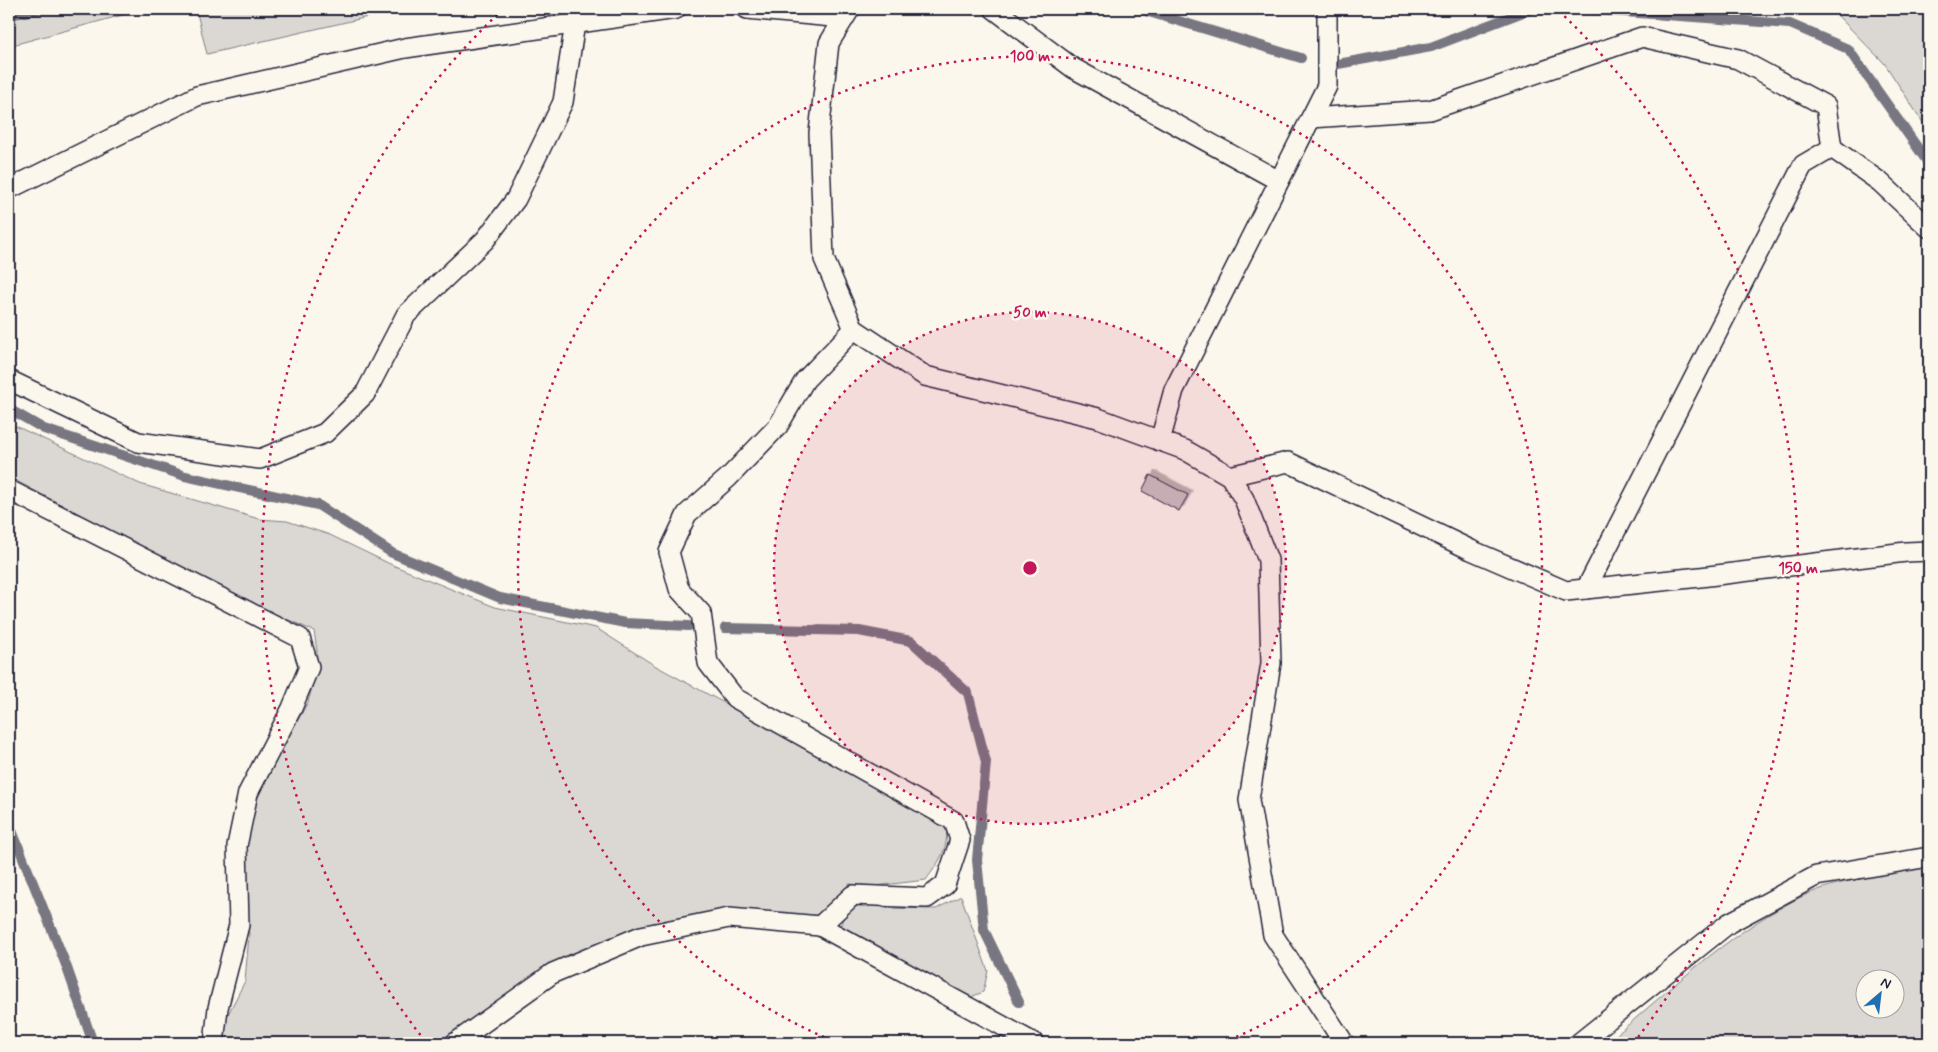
<svg xmlns="http://www.w3.org/2000/svg" width="1938" height="1052" viewBox="0 0 1938 1052" font-family="Mynerve,sans-serif">
	<style>
		.green { fill: #dbd8d3; stroke: #7e7d87; fill-rule: evenodd }
		.lines { fill: none; stroke-linecap: round; stroke-linejoin: round }
		.stream { stroke: #787681; stroke-width: 10 }
		.building { fill: #c6c2c0; stroke: #22223b; filter: url(#shadow) }
		.service-casing { stroke: #22223b; stroke-width: 22 }
		.service { stroke: #fbf7ec; stroke-width: 19 }
		.ring { fill: none; stroke: #c2185b; stroke-width: 2.5; stroke-dasharray: 2.5 5 }
		.centre { fill: #c2185b; stroke: #fbf7ec; stroke-width: 2.5 }
		.ring-label { font-size: 15px; text-anchor: middle; font-weight: bold; fill: #c2185b; stroke: #fbf7ec; stroke-width: 5; stroke-linejoin: round; paint-order: stroke }
	</style>
	<defs>
		<filter id="shadow"><feDropShadow dx="4.5" dy="-4.5" stdDeviation="0" flood-color="#0004"/></filter>
	</defs>
	<rect width="100%" height="100%" fill="#fbf7ec"/>
	<filter id="ink" filterUnits="userSpaceOnUse"><feTurbulence type="fractalNoise" baseFrequency=".02" numOctaves="2"/><feDisplacementMap in="SourceGraphic" scale="10" xChannelSelector="R" yChannelSelector="G"/><feConvolveMatrix kernelMatrix="1 2 1 2 8 2 1 2 1" color-interpolation-filters="sRGB"/></filter>
	<g filter="url(#ink)">
		<g class="green">
			<path d="M 9,9 L 138,9 L 126,14 L 9,46 Z"/>
			<path d="M 196,9 L 414,9 L 394,11 L 207,54 Z"/>
			<path d="M 1825,9 L 1929,9 L 1929,132 L 1885,64 L 1838,16 Z"/>
			<path d="M 9,423 L 140,484 L 259,519 L 287,521 L 330,535 L 390,564 L 495,607 L 596,628 L 654,665 L 945,823 C 951,846 939,862 926,880 L 875,886 L 849,884 L 821,917 L 790,915 L 610,943 L 451,1036 L 443,1043 L 219,1043 L 220,1030 L 245,981 L 249,935 L 243,877 L 250,817 L 269,771 L 308,702 L 316,673 L 317,651 L 314,631 L 225,592 L 9,477 Z"/>
			<path d="M 1929,867 L 1929,1043 L 1607,1043 C 1667,992 1726,935 1797,899 C 1835,879 1887,875 1929,867 ZM 1866,980 L 1896,980 L 1896,1010 L 1866,1010 Z"/>
			<path d="M 961,896 L 988,971 L 983,992 L 971,997 L 840,927 L 845,913 L 865,902 L 886,908 L 936,909 Z"/>
		</g>
		<g class="lines">
			<g class="stream">
				<path d="M 1139,9 L 1301,58"/>
				<path d="M 1583,9 L 1790,24 L 1848,49 L 1929,164"/>
				<path d="M 9,15 L 39,9"/>
				<path d="M 1338,64 L 1431,47 L 1531,9"/>
				<path d="M 9,409 L 44,429 L 185,476 L 318,505 L 392,553 L 500,598 L 625,623 L 689,626"/>
				<path d="M 725,628 L 859,631 L 911,641 L 968,693 L 986,762 L 977,860 L 984,930 L 1019,1002"/>
				<path d="M 9,823 L 66,965 L 93,1043"/>
			</g>
		</g>
		<path class="building" d="M 1150,475 L 1188,495 L 1179,511 L 1142,491 Z"/>
		<g class="lines">
			<g class="service-casing">
				<g id="service">
					<path d="M 747,9 L 844,18"/>
					<path d="M 850,9 L 829,43 L 819,133 L 824,259 L 854,329 L 925,376 L 1098,418 L 1185,450 L 1230,476 L 1244,499 L 1268,560 L 1271,663 L 1249,800 L 1273,935 L 1344,1043"/>
					<path d="M 994,9 L 1073,68 L 1279,181"/>
					<path d="M 1311,118 L 1430,110 L 1642,37 L 1738,59 L 1826,106 L 1832,148"/>
					<path d="M 9,189 L 197,96 L 405,48 L 676,9"/>
					<path d="M 9,380 L 138,442 L 260,459 L 325,433 L 365,394 L 406,315 L 485,240 L 516,199 L 563,102 L 575,23"/>
					<path d="M 1160,441 L 1174,390 L 1327,86 L 1327,9"/>
					<path d="M 1230,476 L 1288,462 L 1471,550 L 1566,591 L 1700,577 L 1906,552 L 1929,551"/>
					<path d="M 9,490 L 300,638 L 309,667 L 292,708 L 248,793 L 237,846 L 239,925 L 218,1008 L 214,1043"/>
					<path d="M 1586,589 L 1803,165 L 1832,148 L 1880,182 L 1929,228"/>
					<path d="M 820,926 L 853,895 L 927,898 L 945,885 L 960,840 L 954,821 L 735,698 L 708,663 L 701,613 L 679,589 L 669,552 L 687,514 L 729,477 L 778,426 L 805,380 L 854,329"/>
					<path d="M 455,1043 L 553,973 L 641,936 L 729,918 L 820,926 L 1034,1043"/>
					<path d="M 1579,1043 L 1729,923 L 1816,876 L 1929,857"/>
				</g>
			</g>
			<use href="#service" class="service"/>
		</g>
	</g>
	<circle cx="1030" cy="568" r="256" fill="#c2185b" fill-opacity=".12"/>
	<g class="ring">
		<circle cx="1030" cy="568" r="256"/>
		<path d="M838 1043A512 512 0 1 1 1222 1043"/>
		<path d="M425 1041A768 768 0 0 1 501 11M1559 11A768 768 0 0 1 1635 1041"/>
	</g>
	<circle cx="1030" cy="568" r="8" class="centre"/>
	<g class="ring-label">
		<text x="1030" y="61">100 m</text>
		<text x="1030" y="317">50 m</text>
		<text x="1798" y="573">150 m</text>
	</g>
	<rect width="1938" height="1052" fill="none" stroke="#fbf7ec" stroke-width="30"/>
	<rect x="15" y="15" width="1908" height="1022" fill="none" stroke="#22223b" stroke-width="2" filter="url(#ink)"/>
	<g transform="translate(1880 994) rotate(28)"><circle r="24" fill="#fbf7ec" stroke="#a4a2a5"/>
	<path d="M0-4L9 19L0 12L-9 19Z" fill="#1f6fb2"/>
	<text y="-8" font-size="14" font-weight="bold" text-anchor="middle" fill="#22223b">N</text>
	</g>
</svg>
